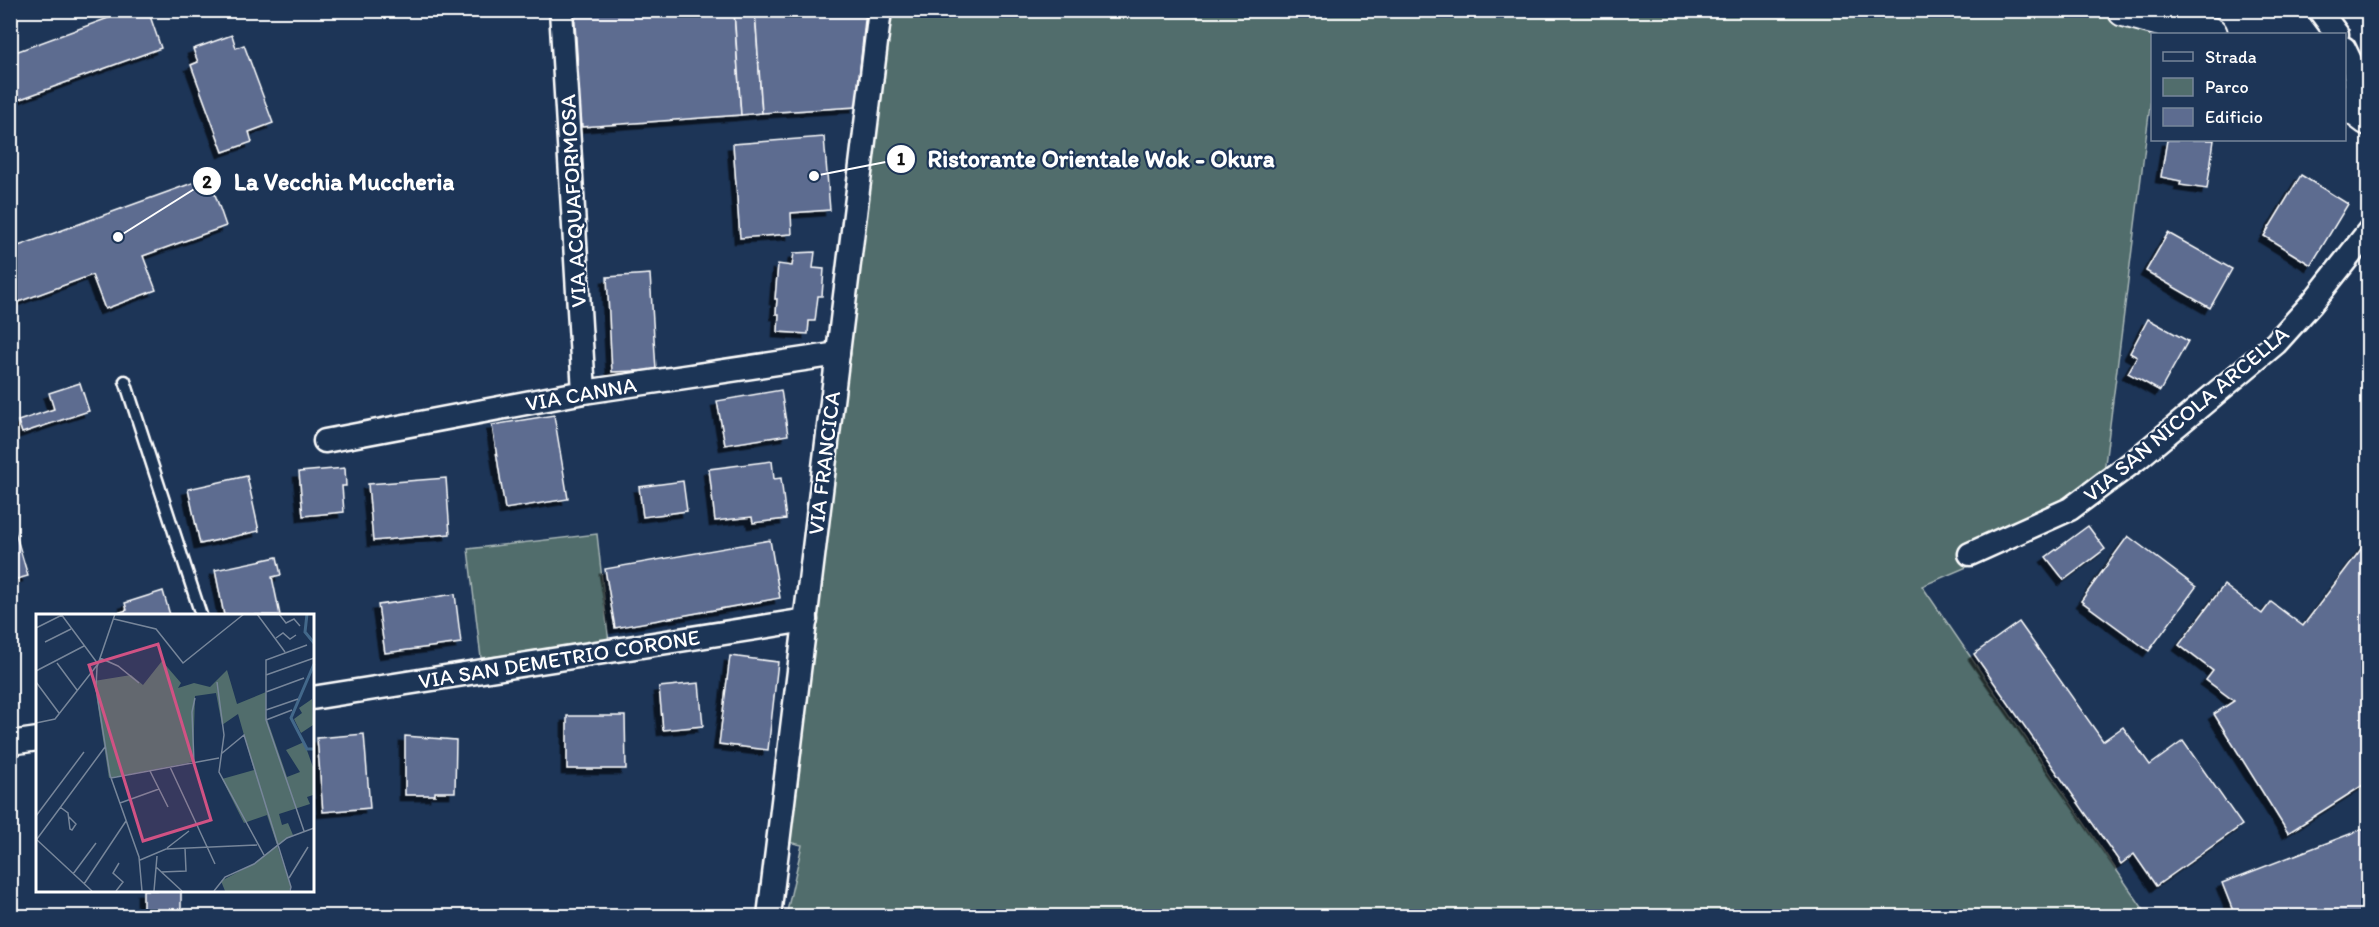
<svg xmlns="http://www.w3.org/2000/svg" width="2379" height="927" viewBox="0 0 2379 927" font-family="Itim,sans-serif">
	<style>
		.green { fill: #516d6c; stroke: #a8b6b6; stroke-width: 1.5 }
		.building { fill: #5d6c90; stroke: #fff; stroke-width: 1.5; filter: url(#shadow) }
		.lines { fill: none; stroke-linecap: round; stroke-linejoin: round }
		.lane-casing { stroke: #fff; stroke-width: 15 }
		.street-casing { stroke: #fff; stroke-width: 27 }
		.secondary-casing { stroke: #fff; stroke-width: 36 }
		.lane { stroke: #1d3557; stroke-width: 10 }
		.street { stroke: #1d3557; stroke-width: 22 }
		.secondary { stroke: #1d3557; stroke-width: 32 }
		.labels { text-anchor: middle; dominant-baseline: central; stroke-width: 4.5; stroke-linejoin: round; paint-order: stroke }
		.street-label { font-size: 22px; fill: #fff; stroke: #1d3557 }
		.inset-river { fill: none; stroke: #43688a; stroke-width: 3 }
		.inset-road { fill: none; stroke: #77869a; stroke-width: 1.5 }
		.view { fill: #d15284; fill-opacity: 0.15; stroke: #d15284; stroke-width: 3 }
		.inset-edge { fill: none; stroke: #fff; stroke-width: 3 }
		.leader { fill: none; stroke: #fff; stroke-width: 2 }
		.callout-dot { fill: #fff; stroke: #1d3557; stroke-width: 2 }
		.mark-label { font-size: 18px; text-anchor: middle; font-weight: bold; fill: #111 }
		.callout-label { font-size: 24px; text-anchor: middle; font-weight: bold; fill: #fff; stroke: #1d3557; stroke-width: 4.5; stroke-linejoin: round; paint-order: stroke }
	</style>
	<defs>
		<filter id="shadow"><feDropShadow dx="-5.5" dy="5.5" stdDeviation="0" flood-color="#0009"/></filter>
	</defs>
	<rect width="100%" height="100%" fill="#1d3557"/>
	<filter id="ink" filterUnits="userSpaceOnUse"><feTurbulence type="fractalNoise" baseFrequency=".0167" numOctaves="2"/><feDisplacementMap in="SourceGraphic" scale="12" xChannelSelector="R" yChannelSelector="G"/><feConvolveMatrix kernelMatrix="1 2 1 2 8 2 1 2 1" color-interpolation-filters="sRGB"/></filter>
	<g filter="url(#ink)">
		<g class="green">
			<path d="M 878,11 L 2163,11 L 2160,34 L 2152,34 L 2152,90 L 2103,480 L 2023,543 L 1922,586 L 2148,916 L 883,916 L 845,910 L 807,916 L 786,916 L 802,845 L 779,840 Z"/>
			<path d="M 597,534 L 609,643 L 481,658 L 468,549 Z"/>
		</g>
		<g class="building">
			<path d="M 130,10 L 148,10 L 161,48 L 15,101 L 10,87 L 10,54 Z"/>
			<path d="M 574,10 L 734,10 L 741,115 L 582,127 Z"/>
			<path d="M 734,10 L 755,10 L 762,113 L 741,115 Z"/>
			<path d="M 755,10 L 866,10 L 856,107 L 762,113 Z"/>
			<path d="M 232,35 L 236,48 L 244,45 L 273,123 L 249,132 L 252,142 L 223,152 L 191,65 L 198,62 L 193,49 Z"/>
			<path d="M 824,137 L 830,210 L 791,213 L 792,234 L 740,238 L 733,144 Z"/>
			<path d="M 2167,140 L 2214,140 L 2207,189 L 2180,185 L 2181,181 L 2161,177 Z"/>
			<path d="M 2301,175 L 2348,204 L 2311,265 L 2264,236 Z"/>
			<path d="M 209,177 L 226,226 L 143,256 L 156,290 L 105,309 L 92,275 L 10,305 L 10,249 Z"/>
			<path d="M 2168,233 L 2232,269 L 2210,308 L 2146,271 Z"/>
			<path d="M 815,252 L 813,268 L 824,269 L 822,296 L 818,296 L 815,321 L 809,321 L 808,334 L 778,332 L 779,314 L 776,314 L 777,299 L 775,299 L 778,264 L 792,266 L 794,253 Z"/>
			<path d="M 650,274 L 656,370 L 612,372 L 607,277 Z"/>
			<path d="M 2148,319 L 2188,341 L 2160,391 L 2128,373 L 2137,357 L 2130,353 Z"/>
			<path d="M 80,383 L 89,411 L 22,433 L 18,421 L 54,409 L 49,393 Z"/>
			<path d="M 781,390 L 788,435 L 725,445 L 717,401 Z"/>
			<path d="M 554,415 L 568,499 L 505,509 L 492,425 Z"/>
			<path d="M 772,461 L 774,479 L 781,478 L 786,519 L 753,523 L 752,517 L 715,521 L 709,469 Z"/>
			<path d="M 345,468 L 346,486 L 342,486 L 344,512 L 303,516 L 299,472 Z"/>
			<path d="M 247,476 L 259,531 L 200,544 L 188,489 Z"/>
			<path d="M 446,478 L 450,534 L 373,541 L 368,484 Z"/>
			<path d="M 683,481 L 687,511 L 643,517 L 639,487 Z"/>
			<path d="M 13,525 L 28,576 L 10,581 L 10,526 Z"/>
			<path d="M 2088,526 L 2105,549 L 2064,580 L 2046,557 Z"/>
			<path d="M 2128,536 L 2196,587 L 2149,651 L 2081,601 Z"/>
			<path d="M 770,540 L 780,598 L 615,628 L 605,569 Z"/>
			<path d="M 2368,540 L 2368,782 L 2288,833 L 2214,714 L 2234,701 L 2206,680 L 2213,671 L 2179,645 L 2224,585 L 2262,614 L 2271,602 L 2303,626 Z"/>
			<path d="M 277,557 L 281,575 L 272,577 L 280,615 L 224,615 L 215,570 Z"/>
			<path d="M 163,591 L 170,615 L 112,615 L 127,610 L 125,603 Z"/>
			<path d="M 455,594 L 461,643 L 385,653 L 378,605 Z"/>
			<path d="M 2019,622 L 2103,741 L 2123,727 L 2150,765 L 2183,741 L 2242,825 L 2156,886 L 2134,854 L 2121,864 L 1974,654 Z"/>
			<path d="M 730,656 L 778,662 L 768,750 L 719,744 Z"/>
			<path d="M 699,683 L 703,726 L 663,730 L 659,687 Z"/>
			<path d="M 567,716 L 625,716 L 626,769 L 567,769 Z"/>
			<path d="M 364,734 L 370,808 L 323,812 L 317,738 Z"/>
			<path d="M 405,736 L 456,740 L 455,792 L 435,792 L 435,795 L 405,795 Z"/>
			<path d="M 2368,827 L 2368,916 L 2235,916 L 2222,883 Z"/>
			<rect x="143" y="890" width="38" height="26"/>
		</g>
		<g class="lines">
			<g class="lane-casing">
				<path id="lane" d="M 125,381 L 201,615"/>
			</g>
			<g class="street-casing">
				<g id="street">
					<path d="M 561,10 L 584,392"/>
					<path d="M 2319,10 L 2337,34"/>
					<path d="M 2344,48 L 2354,69 L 2360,112 L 2368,109"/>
					<path d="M 325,441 L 584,392 L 838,354"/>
					<path d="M 1970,554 L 2070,509 L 2137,459 L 2276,343 L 2312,303 L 2368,232"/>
					<path d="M 312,698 L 806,620"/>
					<path d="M 10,743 L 38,739"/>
					<path d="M 769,916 L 880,10"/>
				</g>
			</g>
			<g class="secondary-casing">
				<g id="secondary">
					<path d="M 2124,10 L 2211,34"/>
					<path d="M 2344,101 L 2368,119"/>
				</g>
			</g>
			<use href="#lane" class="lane"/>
			<use href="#street" class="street"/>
			<use href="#secondary" class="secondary"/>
		</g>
	</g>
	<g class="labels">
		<g class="street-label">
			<text transform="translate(573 201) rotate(-93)">VIA ACQUAFORMOSA</text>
			<text transform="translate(581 394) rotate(-10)">VIA CANNA</text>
			<text transform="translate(2186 414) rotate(-40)">VIA SAN NICOLA ARCELLA</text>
			<text transform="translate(824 463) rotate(-83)">VIA FRANCICA</text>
			<text transform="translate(559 659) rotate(-9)">VIA SAN DEMETRIO CORONE</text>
		</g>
	</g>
	<g transform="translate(36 614)">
		<rect width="278" height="278" fill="#1d3557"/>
		<path d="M 126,47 L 145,69 L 142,74 L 158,69 L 174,73 L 191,56 L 201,90 L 230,78 L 230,102 L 251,163 L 264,158 L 250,136 L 268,128 L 277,153 L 277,181 L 271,183 L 274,190 L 243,200 L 246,211 L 252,209 L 257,221 L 241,231 L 255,273 L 253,277 L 189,277 L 185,267 L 219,249 L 241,231 L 231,201 L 208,209 L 186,165 L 218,156 L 202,100 L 186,111 L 180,79 L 159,82 L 157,148 L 73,164 L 58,67 L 95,61 L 107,71 ZM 276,85 L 277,111 L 265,119 L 258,105 L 266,99 L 263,94 Z" fill="#516d6c"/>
		<path class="inset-river" d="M 271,0 L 269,18 L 278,29M 278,50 L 255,104 L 271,135 L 278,135"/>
		<path class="inset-road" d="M 79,0 L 61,53 L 60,74 L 74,161 L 103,243 L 106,277M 221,0 L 249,38M 243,0 L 250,9 L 258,5 L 264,12M 78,5 L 120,15 L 147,49 L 208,0M 0,14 L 26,1M 240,24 L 247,19 L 254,25 L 260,21M 9,28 L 35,15M 64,44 L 82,52 L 103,69M 21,49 L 41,76M 0,57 L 48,32M 230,61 L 278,44M 0,68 L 23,99M 181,68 L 188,121 L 183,158 L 228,241M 230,78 L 268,64M 230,96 L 262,85M 230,106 L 256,96M 0,109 L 19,105 L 62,50 L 25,0M 185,140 L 208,121 L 255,273 L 254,277M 158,149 L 156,98 L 159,84M 134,153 L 179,250M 114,157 L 132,193M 75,164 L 183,144M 84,189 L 123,175M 24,193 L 32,199 L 34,215 L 36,216 L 40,210 L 32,202M 0,202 L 48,138M 268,217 L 230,106 L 230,46 L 271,31M 0,225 L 56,277M 1,225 L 69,133M 131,234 L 153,217M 104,246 L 130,235 L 221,231M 120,253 L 146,277M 125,258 L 150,257 L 149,234M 37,260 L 60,229M 253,264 L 272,233M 48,270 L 90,207M 80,277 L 87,268 L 77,259 L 83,249M 118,277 L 121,242M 178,277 L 189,263 L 218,250 L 251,224 L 278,214"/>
		<path class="view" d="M 122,30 L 175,206 L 107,227 L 53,51 Z"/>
		<rect width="278" height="278" class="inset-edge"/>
	</g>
	<path class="leader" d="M814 176L901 159M118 237L207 181"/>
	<g class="callout-dot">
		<circle cx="814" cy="176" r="6"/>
		<circle cx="118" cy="237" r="6"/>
		<circle cx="901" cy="159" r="15"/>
		<circle cx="207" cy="181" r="15"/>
	</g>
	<g class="mark-label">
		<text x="901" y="165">1</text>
		<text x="207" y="188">2</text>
	</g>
	<g class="callout-label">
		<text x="1101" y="167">Ristorante Orientale Wok - Okura</text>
		<text x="344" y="190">La Vecchia Muccheria</text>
	</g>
	<rect width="2379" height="927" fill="none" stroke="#1d3557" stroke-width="36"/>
	<rect x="18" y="18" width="2343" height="891" fill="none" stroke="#fff" stroke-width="2" filter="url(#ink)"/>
	<rect x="2151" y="33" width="195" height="108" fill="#1d3557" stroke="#77869a" stroke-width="1.5"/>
	<rect x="2163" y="52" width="30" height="9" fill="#1d3557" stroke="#77869a" stroke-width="1.5"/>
	<text x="2205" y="63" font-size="18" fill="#ffffff">Strada</text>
	<rect x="2163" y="78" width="30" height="18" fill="#516d6c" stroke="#77869a" stroke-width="1.5"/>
	<text x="2205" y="93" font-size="18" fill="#ffffff">Parco</text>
	<rect x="2163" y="108" width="30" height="18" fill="#5d6c90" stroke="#77869a" stroke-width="1.5"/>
	<text x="2205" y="123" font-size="18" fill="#ffffff">Edificio</text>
</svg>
